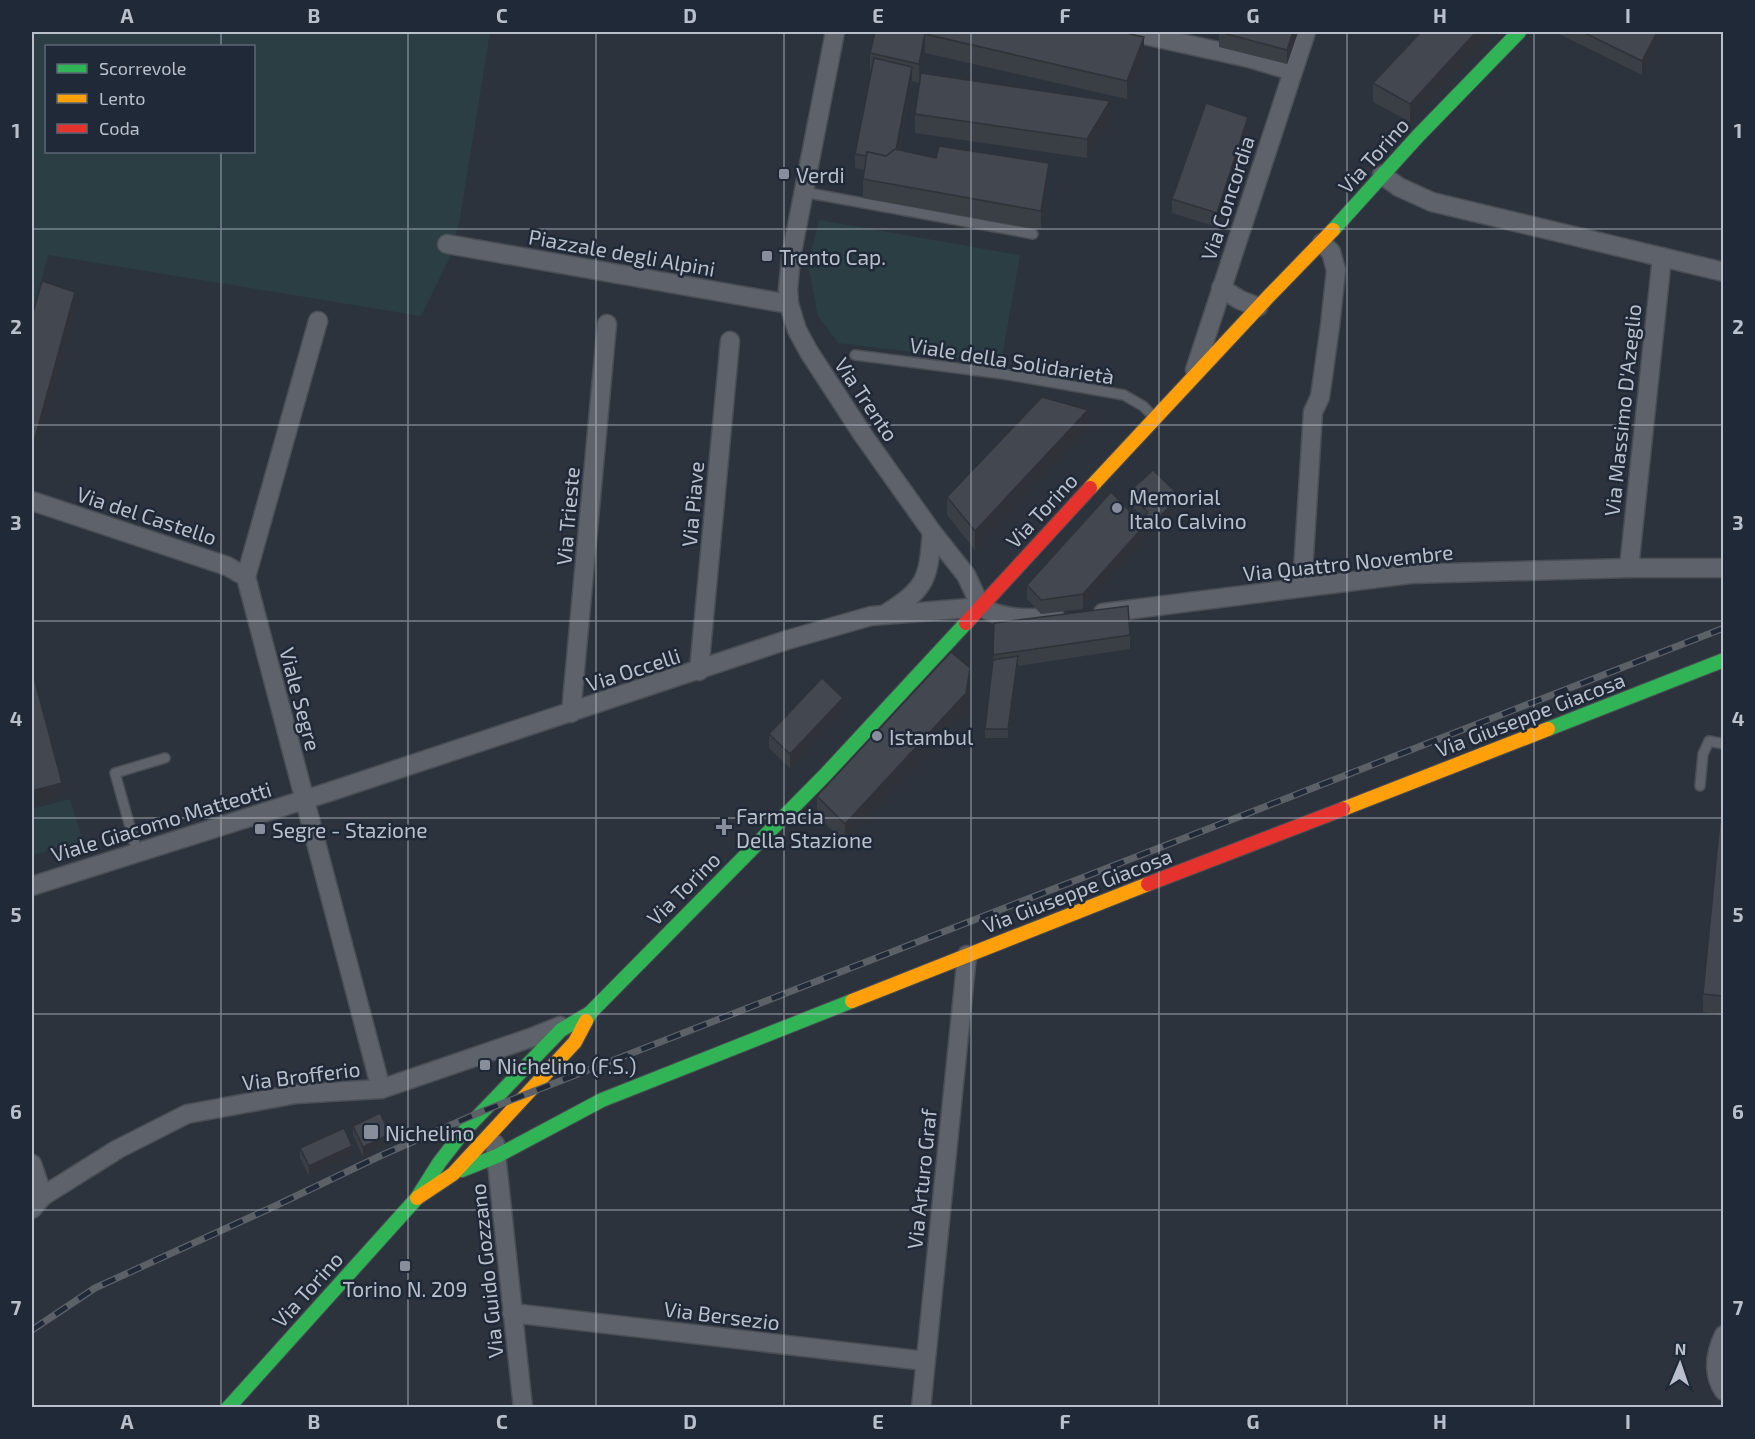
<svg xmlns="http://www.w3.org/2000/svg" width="1755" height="1439" viewBox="0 0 1755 1439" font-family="'Exo 2',sans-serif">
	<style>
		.green { fill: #2a3e43; fill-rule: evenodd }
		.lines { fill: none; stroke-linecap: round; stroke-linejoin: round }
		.lane-casing { stroke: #4a4e55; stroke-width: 12 }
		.street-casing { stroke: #4a4e55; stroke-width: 21 }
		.fast-casing { stroke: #4a4e55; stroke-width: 16 }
		.slow-casing { stroke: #4a4e55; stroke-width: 16 }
		.jam-casing { stroke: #4a4e55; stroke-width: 16 }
		.lane { stroke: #5e626a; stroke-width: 9 }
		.street { stroke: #5e626a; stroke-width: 18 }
		.fast { stroke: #30b455; stroke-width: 14 }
		.slow { stroke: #ff9f0a; stroke-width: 14 }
		.jam { stroke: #e5322d; stroke-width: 14 }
		.rail-casing { stroke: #5c6168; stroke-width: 7 }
		.rail { stroke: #202938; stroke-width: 4.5; stroke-dasharray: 14; stroke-linecap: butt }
		.wall { fill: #3a3e45 }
		.shaded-wall { fill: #2f3238 }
		.building { fill: #434850; stroke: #2f3238; stroke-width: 1.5 }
		.grid { fill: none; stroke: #b9c0cc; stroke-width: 1.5; stroke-opacity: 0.55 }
		.poi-dot { fill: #888f9a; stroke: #202938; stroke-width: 2 }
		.labels { text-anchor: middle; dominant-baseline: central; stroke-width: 5; stroke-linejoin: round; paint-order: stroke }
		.street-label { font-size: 21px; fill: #b9c0cc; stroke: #202938 }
		.poi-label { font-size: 21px; fill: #b9c0cc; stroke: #202938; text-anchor: start }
		.neatline { fill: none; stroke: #b9c0cc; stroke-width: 2 }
		.grid-label { font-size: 20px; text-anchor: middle; font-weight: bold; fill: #b9c0cc }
	</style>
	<rect width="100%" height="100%" fill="#2d333d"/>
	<g class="green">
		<path d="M 32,32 L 490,32 L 460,218 L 450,257 L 421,316 L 48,255 L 32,318 ZM 46,46 L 254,46 L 254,152 L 46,152 Z"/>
		<path d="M 819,220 L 1020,255 L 1001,363 L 838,343 L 818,316 L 808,265 Z"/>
		<path d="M 70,799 L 83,841 L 32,855 L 32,809 Z"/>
	</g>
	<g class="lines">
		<g class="lane-casing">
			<g id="lane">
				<path d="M 803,192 L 1033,234"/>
				<path d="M 855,355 L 1003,374 L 1124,395 L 1143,406 L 1154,417"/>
				<path d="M 1700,786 L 1703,754 L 1709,741 L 1724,744"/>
				<path d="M 137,852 L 115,773 L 165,758"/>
			</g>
		</g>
		<g class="street-casing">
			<g id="street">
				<path d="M 835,32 L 791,257 L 788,290 L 789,304 L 797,330 L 809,352 L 863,435 L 932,532 L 966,575 L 981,607"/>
				<path d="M 1131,32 L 1249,58 L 1292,71"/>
				<path d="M 1382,175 L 1399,187 L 1432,202 L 1724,272"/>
				<path d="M 447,244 L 789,304"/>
				<path d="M 1221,288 L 1240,300 L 1258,307"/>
				<path d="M 318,321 L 246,577 L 381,1089"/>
				<path d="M 1195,370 L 1306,32"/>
				<path d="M 32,501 L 227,566 L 246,577"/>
				<path d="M 1629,568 L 1662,257"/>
				<path d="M 1302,587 L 1313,412 L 1320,397 L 1330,326 L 1336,270 L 1331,252 L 1322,243"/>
				<path d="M 981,607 C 1004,620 1029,619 1055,617"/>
				<path d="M 887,613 C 928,587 928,578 932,532"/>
				<path d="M 1103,613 L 1410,574 L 1629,568 L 1724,568"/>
				<path d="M 699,671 L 730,341"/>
				<path d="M 571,713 L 607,324"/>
				<path d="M 32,886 L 329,792 L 787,640 L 871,616 L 981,607"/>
				<path d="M 495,1144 L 523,1408"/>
				<path d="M 32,1164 L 43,1196"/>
				<path d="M 32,1209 L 43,1196 L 118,1149 L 187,1114 L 296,1094 L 381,1089 L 533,1037 L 560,1026"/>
				<path d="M 512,1313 L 925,1361"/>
				<path d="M 1724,1335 C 1715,1354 1712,1373 1724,1391"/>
				<path d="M 921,1408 L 967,955"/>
			</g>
		</g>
		<g class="fast-casing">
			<g id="fast">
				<path d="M 1333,230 L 1418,136 L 1519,32"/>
				<path d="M 1548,729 L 1724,660"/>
				<path d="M 586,1021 L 590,1013 L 826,774 L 966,623"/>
				<path d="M 462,1170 L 497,1156 L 602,1100 L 852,1001"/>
				<path d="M 228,1408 L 417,1198 L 439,1163 L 463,1132 L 561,1030 L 590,1013"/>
			</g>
		</g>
		<g class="slow-casing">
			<g id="slow">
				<path d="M 1090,488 L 1268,297 L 1333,230"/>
				<path d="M 1343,809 L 1548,729"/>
				<path d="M 852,1001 L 1148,884"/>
				<path d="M 417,1198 L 453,1174 L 575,1042 L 586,1021"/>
			</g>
		</g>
		<g class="jam-casing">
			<g id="jam">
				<path d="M 966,623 L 1090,488"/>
				<path d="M 1148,884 L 1343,809"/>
			</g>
		</g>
		<use href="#lane" class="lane"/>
		<use href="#street" class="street"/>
		<use href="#fast" class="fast"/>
		<use href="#slow" class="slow"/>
		<use href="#jam" class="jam"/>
		<g class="rail-casing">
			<path id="rail" d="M 32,1330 L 95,1288 L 275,1206 L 380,1156 L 483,1111 L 1724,628"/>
		</g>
		<use href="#rail" class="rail"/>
	</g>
	<g class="wall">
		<path d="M 875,32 L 1121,32 L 1144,55 L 1127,99 L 925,53 L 919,83 L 912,81 L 899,150 L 1049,181 L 1041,230 L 863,198 L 863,179 L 864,170 L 855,168 L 855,154 L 871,71 L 870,71 L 870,53 Z"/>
		<path d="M 1219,32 L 1298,32 L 1287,64 L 1219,47 Z"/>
		<path d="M 1421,32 L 1494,32 L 1410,122 L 1373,102 L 1373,83 Z"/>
		<path d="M 1555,32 L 1660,32 L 1660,38 L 1642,75 Z"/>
		<path d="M 915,114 L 1110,120 L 1087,158 L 915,133 Z"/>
		<path d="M 1248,131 L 1217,227 L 1172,213 L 1172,199 Z"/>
		<path d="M 1088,429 L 975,550 L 947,515 L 947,497 Z"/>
		<path d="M 1128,493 L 1181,506 L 1144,540 L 1083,609 L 1041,614 L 1027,599 L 1027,585 L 1139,521 L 1143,517 L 1128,503 Z"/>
		<path d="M 994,623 L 1130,635 L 1130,649 L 1018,666 L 1008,738 L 985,738 L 985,729 L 993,660 Z"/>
		<path d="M 970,686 L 966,712 L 845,843 L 817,815 L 817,796 Z"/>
		<path d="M 843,712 L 790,768 L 769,748 L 769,734 Z"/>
		<path d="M 1724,790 L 1724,1015 L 1703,1012 L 1703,994 Z"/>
		<path d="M 353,1126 L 390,1143 L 363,1157 L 353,1135 Z"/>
		<path d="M 300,1148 L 352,1156 L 309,1176 L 300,1158 Z"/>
	</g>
	<g class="shaded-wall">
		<path d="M 1293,32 L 1298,32 L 1287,64 L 1287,50 Z"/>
		<path d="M 1476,32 L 1494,32 L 1410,122 L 1410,104 Z"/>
		<path d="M 1657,32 L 1660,32 L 1660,38 L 1642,75 L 1642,61 Z"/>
		<path d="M 925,34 L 925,53 L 919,83 L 919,64 Z"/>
		<path d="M 1144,37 L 1144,55 L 1127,99 L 1127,81 Z"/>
		<path d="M 912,67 L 912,81 L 895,168 L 886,160 Z"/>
		<path d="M 1110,101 L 1110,120 L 1087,158 L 1087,139 Z"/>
		<path d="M 1248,117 L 1248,131 L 1217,227 L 1217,213 Z"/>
		<path d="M 1049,163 L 1049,181 L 1041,230 L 1041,211 Z"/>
		<path d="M 75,292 L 75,310 L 32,468 L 32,449 Z"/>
		<path d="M 1088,410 L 1088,429 L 975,550 L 975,531 Z"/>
		<path d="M 1181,497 L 1181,506 L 1144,540 L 1083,609 L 1083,594 L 1144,526 Z"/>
		<path d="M 1018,656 L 1018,666 L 1008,738 L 1008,729 Z"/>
		<path d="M 970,668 L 970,686 L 966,712 L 845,843 L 845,824 Z"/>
		<path d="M 843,698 L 843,712 L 790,768 L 790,754 Z"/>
		<path d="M 62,783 L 62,797 L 32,805 L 32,791 Z"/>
		<path d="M 390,1134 L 390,1143 L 363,1157 L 363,1147 Z"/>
		<path d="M 352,1146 L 352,1156 L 309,1176 L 309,1166 Z"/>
	</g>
	<g class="building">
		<path d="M 875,32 L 1121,32 L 1144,37 L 1127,81 L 925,34 L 919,64 L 870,53 Z"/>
		<path d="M 1219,32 L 1293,32 L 1287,50 Z"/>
		<path d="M 1421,32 L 1476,32 L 1410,104 L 1373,83 Z"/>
		<path d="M 1583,32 L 1657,32 L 1642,61 Z"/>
		<path d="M 874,58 L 912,67 L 896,150 L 886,156 L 867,152 L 866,156 L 855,154 Z"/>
		<path d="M 921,73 L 1110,101 L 1087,139 L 915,114 Z"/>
		<path d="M 1206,103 L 1248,117 L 1217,213 L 1172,199 Z"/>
		<path d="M 939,146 L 1049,163 L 1041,211 L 863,179 L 867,152 L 886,156 L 895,149 L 936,158 Z"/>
		<path d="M 42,281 L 75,292 L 32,449 L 32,316 Z"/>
		<path d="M 1042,397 L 1088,410 L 975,531 L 947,497 Z"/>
		<path d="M 1153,470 L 1181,497 L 1144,530 L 1144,526 L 1139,521 L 1148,512 L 1128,493 Z"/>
		<path d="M 1111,492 L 1144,526 L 1083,594 L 1041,600 L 1027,585 Z"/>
		<path d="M 1128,606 L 1130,635 L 993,655 L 994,623 Z"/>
		<path d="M 951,652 L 970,668 L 966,693 L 845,824 L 817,796 Z"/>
		<path d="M 1018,656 L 1008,729 L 985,729 L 993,660 Z"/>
		<path d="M 32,670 L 62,783 L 32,791 Z"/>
		<path d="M 822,678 L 843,698 L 790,754 L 769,734 Z"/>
		<path d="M 1723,790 L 1724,790 L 1724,996 L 1703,994 Z"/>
		<path d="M 380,1113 L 390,1134 L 363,1147 L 353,1126 Z"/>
		<path d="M 344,1128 L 352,1146 L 309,1166 L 300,1148 Z"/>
	</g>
	<path class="grid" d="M 221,32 L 221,46M 408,32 L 408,1408M 596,32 L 596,1408M 784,32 L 784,1408M 971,32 L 971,1408M 1159,32 L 1159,1408M 1347,32 L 1347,1408M 1534,32 L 1534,1408M 221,152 L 221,1408M 32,229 L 1724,229M 32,425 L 1724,425M 32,621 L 1724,621M 32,818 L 1724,818M 32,1014 L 1724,1014M 32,1210 L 1724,1210"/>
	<g class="poi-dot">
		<rect x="778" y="168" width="12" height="12" rx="3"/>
		<rect x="761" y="250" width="12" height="12" rx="3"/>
		<circle cx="1117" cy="508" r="6"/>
		<circle cx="877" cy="736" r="6"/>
		<path d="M721 818h6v6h6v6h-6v6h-6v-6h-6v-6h6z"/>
		<rect x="254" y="823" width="12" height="12" rx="3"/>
		<rect x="479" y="1059" width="12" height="12" rx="3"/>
		<rect x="363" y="1124" width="16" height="16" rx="3"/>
		<rect x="399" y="1260" width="12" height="12" rx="3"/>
	</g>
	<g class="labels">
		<g class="street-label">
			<text transform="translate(1373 155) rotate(-48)">Via Torino</text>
			<text transform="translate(1227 198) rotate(-72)">Via Concordia</text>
			<text transform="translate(622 252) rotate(10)">Piazzale degli Alpini</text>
			<text transform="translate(1012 360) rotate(9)">Viale della Solidarietà</text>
			<text transform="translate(867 399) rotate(56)">Via Trento</text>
			<text transform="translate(1622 410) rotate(-84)">Via Massimo D'Azeglio</text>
			<text transform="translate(692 504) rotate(-85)">Via Piave</text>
			<text transform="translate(1041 510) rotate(-47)">Via Torino</text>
			<text transform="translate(147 515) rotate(18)">Via del Castello</text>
			<text transform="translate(567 516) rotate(-85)">Via Trieste</text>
			<text transform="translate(1348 562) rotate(-6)">Via Quattro Novembre</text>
			<text transform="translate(633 669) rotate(-18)">Via Occelli</text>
			<text transform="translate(301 699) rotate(75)">Viale Segre</text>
			<text transform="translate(1530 714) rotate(-21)">Via Giuseppe Giacosa</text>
			<text transform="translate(161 821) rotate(-17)">Viale Giacomo Matteotti</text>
			<text transform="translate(683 888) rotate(-45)">Via Torino</text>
			<text transform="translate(1077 890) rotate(-21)">Via Giuseppe Giacosa</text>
			<text transform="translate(301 1075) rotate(-7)">Via Brofferio</text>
			<text transform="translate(921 1179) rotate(-84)">Via Arturo Graf</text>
			<text transform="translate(486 1271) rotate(-96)">Via Guido Gozzano</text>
			<text transform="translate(307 1289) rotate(-48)">Via Torino</text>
			<text transform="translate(722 1315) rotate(7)">Via Bersezio</text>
		</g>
		<g class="poi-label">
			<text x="796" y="174">Verdi</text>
			<text x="779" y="256">Trento Cap.</text>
			<text x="1129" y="496">Memorial<tspan x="1129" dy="24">Italo Calvino</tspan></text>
			<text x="889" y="736">Istambul</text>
			<text x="736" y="815">Farmacia<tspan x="736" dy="24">Della Stazione</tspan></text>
			<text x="272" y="829">Segre - Stazione</text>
			<text x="497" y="1065">Nichelino (F.S.)</text>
			<text x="385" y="1132">Nichelino</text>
			<text x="405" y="1288" text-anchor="middle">Torino N. 209</text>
		</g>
	</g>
	<rect width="1755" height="1439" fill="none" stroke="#202938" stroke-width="66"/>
	<rect x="45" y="45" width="210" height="108" fill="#202938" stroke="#5d6573" stroke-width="1.5"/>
	<rect x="57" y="64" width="30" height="9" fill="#30b455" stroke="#5d6573" stroke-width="1.5"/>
	<text x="99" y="75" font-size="18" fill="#b9c0cc">Scorrevole</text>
	<rect x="57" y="94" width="30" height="9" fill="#ff9f0a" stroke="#5d6573" stroke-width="1.5"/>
	<text x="99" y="105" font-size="18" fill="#b9c0cc">Lento</text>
	<rect x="57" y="124" width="30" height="9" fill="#e5322d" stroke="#5d6573" stroke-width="1.5"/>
	<text x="99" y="135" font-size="18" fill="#b9c0cc">Coda</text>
	<g transform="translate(1680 1364) rotate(2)" stroke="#202938" stroke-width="4.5" paint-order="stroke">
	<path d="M0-4.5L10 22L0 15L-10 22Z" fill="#b9c0cc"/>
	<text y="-9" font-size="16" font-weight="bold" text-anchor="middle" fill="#b9c0cc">N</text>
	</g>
	<rect x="33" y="33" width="1689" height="1373" class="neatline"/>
	<g class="grid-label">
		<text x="127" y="23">A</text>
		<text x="314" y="23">B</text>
		<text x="502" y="23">C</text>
		<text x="690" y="23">D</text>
		<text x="878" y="23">E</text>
		<text x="1065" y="23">F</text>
		<text x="1253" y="23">G</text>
		<text x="1440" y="23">H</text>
		<text x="1628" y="23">I</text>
		<text x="16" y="138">1</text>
		<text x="1738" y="138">1</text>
		<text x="16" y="334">2</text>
		<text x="1738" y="334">2</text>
		<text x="16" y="530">3</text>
		<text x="1738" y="530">3</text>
		<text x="16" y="726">4</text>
		<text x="1738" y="726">4</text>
		<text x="16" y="922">5</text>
		<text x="1738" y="922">5</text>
		<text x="16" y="1119">6</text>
		<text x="1738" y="1119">6</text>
		<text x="16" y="1315">7</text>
		<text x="1738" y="1315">7</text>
		<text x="127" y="1429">A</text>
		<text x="314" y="1429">B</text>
		<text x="502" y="1429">C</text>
		<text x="690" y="1429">D</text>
		<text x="878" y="1429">E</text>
		<text x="1065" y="1429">F</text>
		<text x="1253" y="1429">G</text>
		<text x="1440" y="1429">H</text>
		<text x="1628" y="1429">I</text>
	</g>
</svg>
